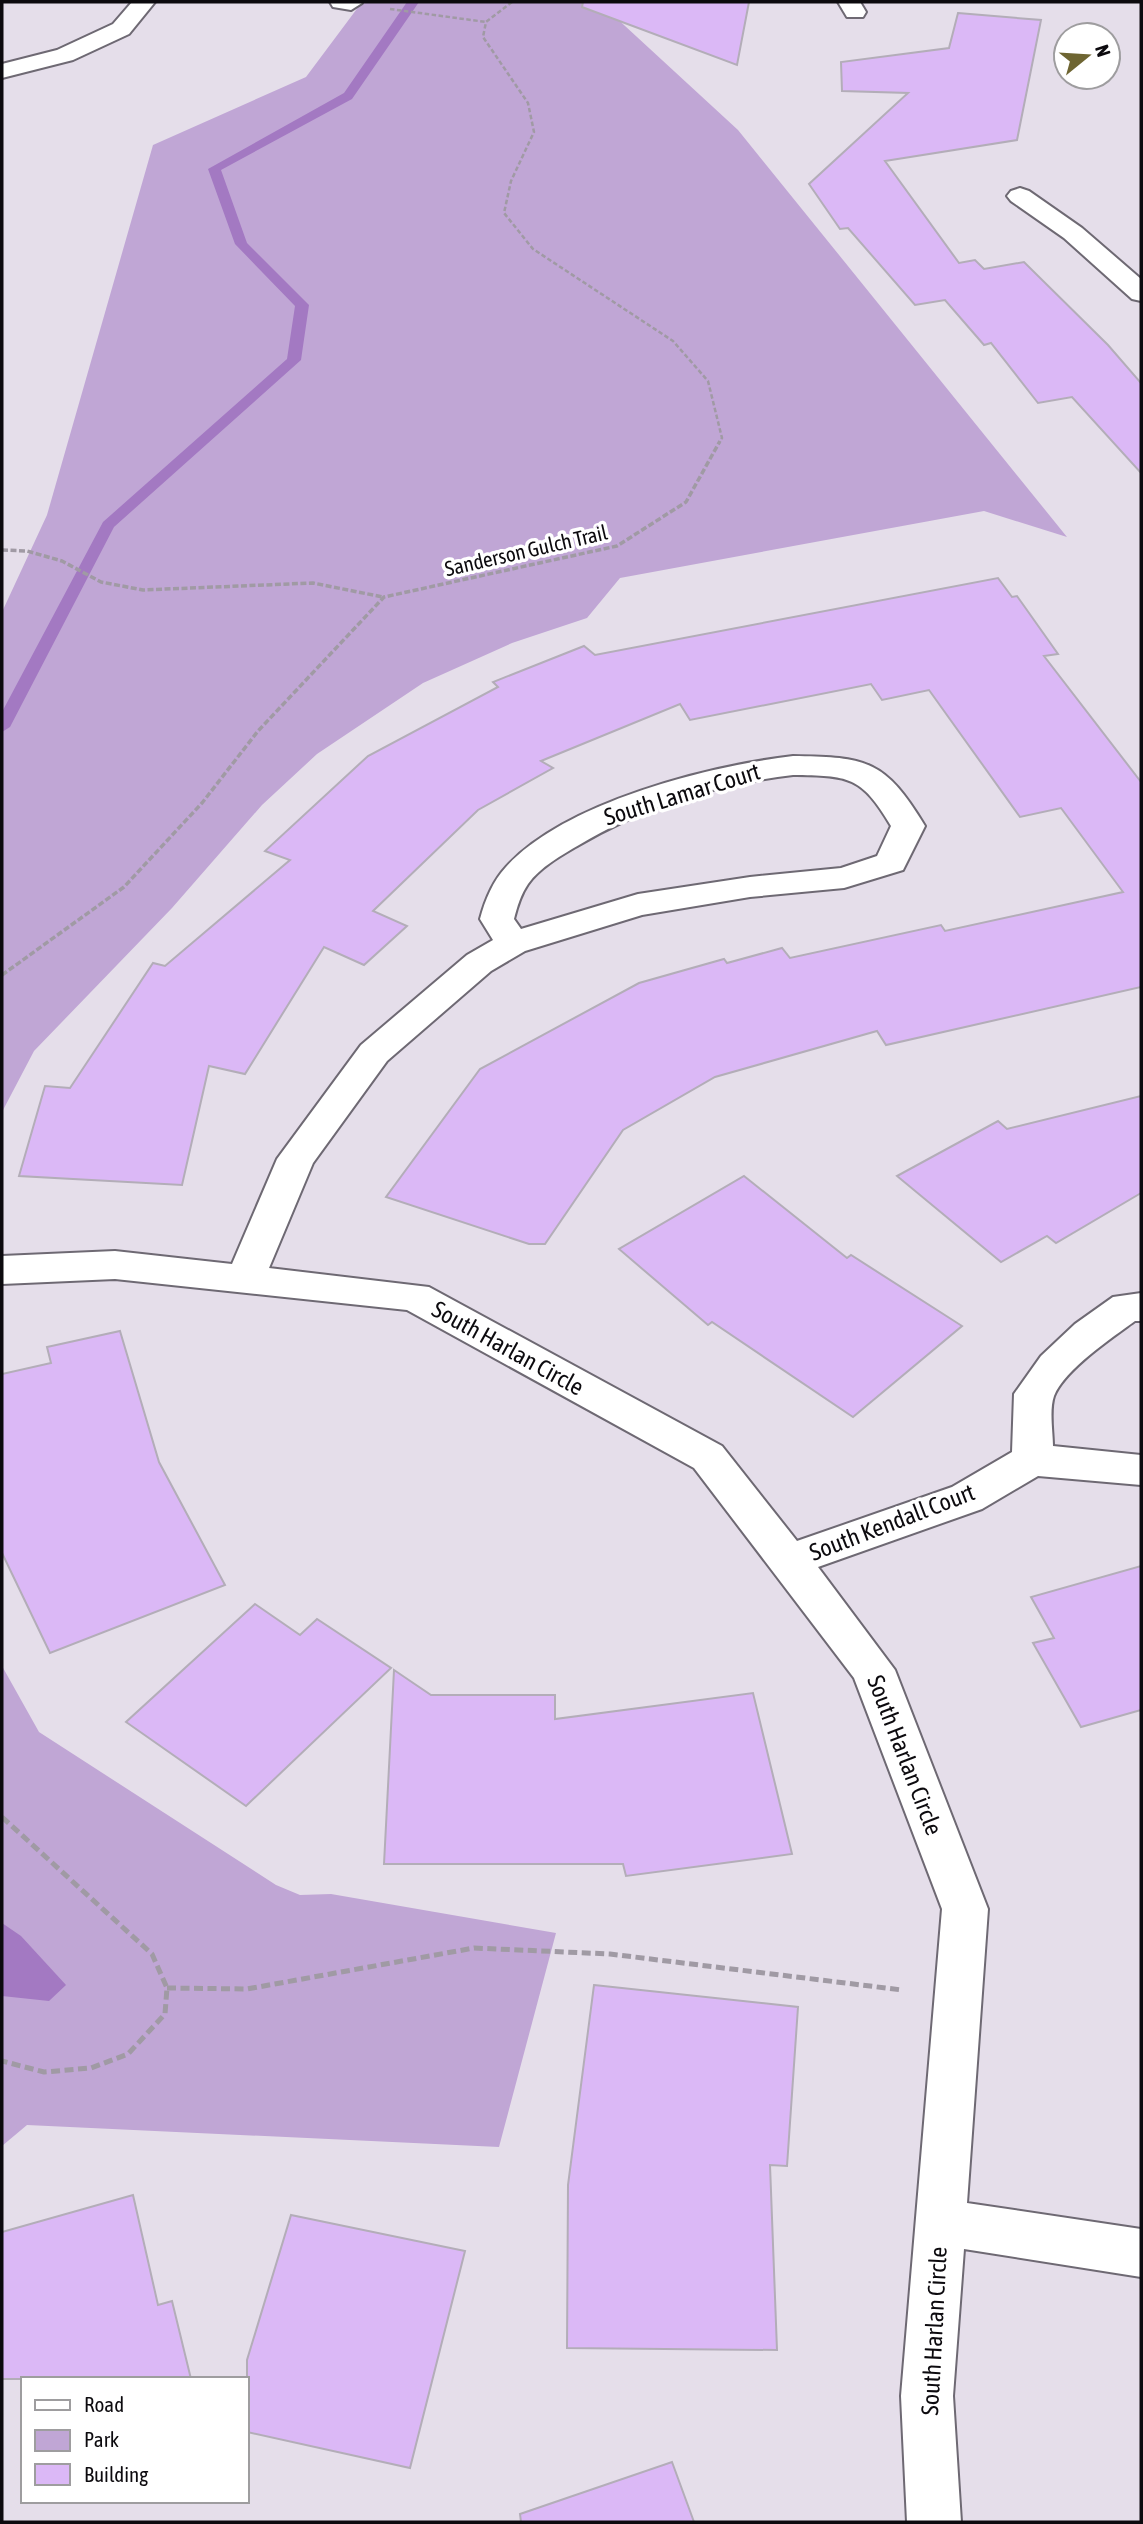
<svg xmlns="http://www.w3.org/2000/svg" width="1143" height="2524" viewBox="0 0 1143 2524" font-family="'Asap Condensed',sans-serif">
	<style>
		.green { fill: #c0a6d5 }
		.water { fill: #a379c2 }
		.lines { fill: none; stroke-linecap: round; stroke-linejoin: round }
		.stream { fill: #a379c2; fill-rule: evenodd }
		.building { fill: #dbb8f6; stroke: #b3adb8; stroke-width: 2 }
		.minor-casing { stroke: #6e6973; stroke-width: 4 }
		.path-far2 { stroke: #a09aa4; stroke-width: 2.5; stroke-dasharray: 4.5 2.5; stroke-linecap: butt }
		.path-far1 { stroke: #a09aa4; stroke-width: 3.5; stroke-dasharray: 6 2.5; stroke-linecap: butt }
		.path { stroke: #a09aa4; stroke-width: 5; stroke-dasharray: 9 4.5; stroke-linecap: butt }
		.minor { fill: #fff; fill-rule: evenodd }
		.labels { text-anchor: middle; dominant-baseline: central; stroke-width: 7; stroke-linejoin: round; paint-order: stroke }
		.far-street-label { font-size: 21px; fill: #0c0a0e; stroke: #fff }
		.street-label { font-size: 24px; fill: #0c0a0e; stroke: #fff }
	</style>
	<rect width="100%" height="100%" fill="#e5deea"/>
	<g class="green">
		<path d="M 362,2 L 599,2 L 738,130 L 1067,537 L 984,511 L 620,578 L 587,618 L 512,643 L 423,683 L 317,754 L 262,805 L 172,908 L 34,1051 L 2,1112 L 2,612 L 47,515 L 153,145 L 306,77 Z"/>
		<path d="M 2,1666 L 39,1732 L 276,1885 L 300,1895 L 331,1894 L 556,1933 L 499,2147 L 27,2125 L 2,2146 Z"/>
	</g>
	<path class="water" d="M 2,1923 L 21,1936 L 66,1985 L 49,2001 L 2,1996 Z"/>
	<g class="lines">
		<path class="stream" d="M 407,2 L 419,2 L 352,99 L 221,170 L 247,243 L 309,305 L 301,360 L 114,527 L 10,727 L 2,732 L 2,712 L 103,522 L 287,359 L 295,306 L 235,244 L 208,169 L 344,93 Z"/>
	</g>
	<g class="building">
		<path d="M 583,2 L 749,2 L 737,65 L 582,7 Z"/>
		<path d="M 958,13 L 1041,20 L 1017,140 L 885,161 L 959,263 L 975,260 L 984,269 L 1024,262 L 1108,345 L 1141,383 L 1141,473 L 1072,397 L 1038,403 L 991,343 L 984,345 L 945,300 L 915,305 L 848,228 L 840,229 L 809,184 L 908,93 L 842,91 L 841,62 L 949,48 Z"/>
		<path d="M 998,578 L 1012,597 L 1017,596 L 1058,654 L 1044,656 L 1141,782 L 1141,987 L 886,1045 L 877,1031 L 715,1077 L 623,1130 L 545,1244 L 529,1244 L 386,1197 L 480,1069 L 639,983 L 724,959 L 727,963 L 782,948 L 790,958 L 941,925 L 945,931 L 1123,892 L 1061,808 L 1020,817 L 929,690 L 882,700 L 871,684 L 690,720 L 680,704 L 541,761 L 553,768 L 478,810 L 373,911 L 407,926 L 364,965 L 324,947 L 245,1074 L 209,1066 L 182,1185 L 19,1176 L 45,1086 L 70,1088 L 153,963 L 165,966 L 290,860 L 265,851 L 368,756 L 498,687 L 493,682 L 584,646 L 595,655 Z"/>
		<path d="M 1141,1096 L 1141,1193 L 1056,1243 L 1047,1236 L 1001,1262 L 897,1176 L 998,1121 L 1007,1129 Z"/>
		<path d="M 744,1176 L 847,1258 L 851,1255 L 962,1326 L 853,1417 L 712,1322 L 708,1325 L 619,1249 Z"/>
		<path d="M 120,1331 L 159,1462 L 225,1585 L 50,1653 L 2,1553 L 2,1374 L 51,1363 L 47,1347 Z"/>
		<path d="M 1141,1566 L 1141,1710 L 1081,1727 L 1033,1643 L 1054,1638 L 1031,1597 Z"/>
		<path d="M 255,1604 L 300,1635 L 317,1619 L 391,1668 L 246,1806 L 126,1722 Z"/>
		<path d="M 394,1670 L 431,1695 L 555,1695 L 555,1719 L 753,1693 L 792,1854 L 626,1876 L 623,1864 L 384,1864 Z"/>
		<path d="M 594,1985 L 798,2007 L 787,2166 L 770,2165 L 777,2350 L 567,2348 L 568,2185 Z"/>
		<path d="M 133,2195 L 158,2305 L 172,2301 L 191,2379 L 2,2379 L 2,2232 Z"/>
		<path d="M 291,2215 L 465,2251 L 410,2468 L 247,2432 L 247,2360 Z"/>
		<path d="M 672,2462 L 694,2522 L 521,2522 L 520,2514 Z"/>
	</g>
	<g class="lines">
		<g class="minor-casing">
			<g id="minor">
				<path d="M 132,2 L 155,2 L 129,34 L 73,60 L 2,78 L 2,64 L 57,50 L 113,24 Z"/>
				<path d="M 330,2 L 362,2 L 362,3 L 351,10 L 333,7 Z"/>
				<path d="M 838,2 L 860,2 L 866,12 L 863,17 L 847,17 Z"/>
				<path d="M 1020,188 L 1029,191 L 1082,228 L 1141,279 L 1141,301 L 1132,299 L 1064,238 L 1011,201 L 1007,196 L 1011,191 Z"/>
				<path d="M 793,756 C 867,757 885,760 925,826 L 903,870 L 844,888 L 750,897 L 642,915 L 525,951 L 491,971 L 387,1061 L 313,1163 L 269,1268 L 429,1287 L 722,1446 L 797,1541 L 952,1487 L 1012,1452 L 1014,1394 L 1041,1356 L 1075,1324 L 1113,1297 L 1141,1293 L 1141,1321 L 1135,1321 C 1113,1337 1064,1370 1054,1396 C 1049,1410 1053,1432 1053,1446 L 1141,1455 L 1141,1485 L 1038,1476 L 982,1509 L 818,1567 L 895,1670 L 988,1909 L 967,2203 L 1141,2229 L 1141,2277 L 964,2249 L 953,2396 L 961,2522 L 907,2522 L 901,2396 L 942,1909 L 854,1678 L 694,1468 L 407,1310 L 115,1279 L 2,1284 L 2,1256 L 115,1251 L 232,1264 L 277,1159 L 361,1045 L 467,955 L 493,940 L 480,919 C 485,900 493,881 506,867 C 565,802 709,766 793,756 ZM 793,775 C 848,776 861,775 891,826 L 877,856 L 841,868 L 750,877 L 638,894 L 521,929 L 514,919 C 517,907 521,894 528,884 C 540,867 562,855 579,845 C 645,806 717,784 793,775 Z"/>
			</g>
		</g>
		<g class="path-far2">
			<path d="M 512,2 L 486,22 L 483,37 L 528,103 L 534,132 L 511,181 L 504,213 L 533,249 L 673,341 L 708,381 L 722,438 L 719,443"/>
			<path d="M 390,9 L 486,22"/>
		</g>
		<g class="path-far1">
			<path d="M 2,550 L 27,551 L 62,561 L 101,582 L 143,590 L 313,583 L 383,597"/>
			<path d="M 2,975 L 124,887 L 202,803 L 258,731 L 384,597 L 617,546 L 686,502 L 720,441"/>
		</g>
		<g class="path">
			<path d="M 2,1817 L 152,1954 L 167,1988 L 165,2014 L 128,2054 L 91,2068 L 44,2072 L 2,2061"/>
			<path d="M 167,1988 L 247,1989 L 474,1948 L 610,1954 L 902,1990"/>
		</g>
		<use href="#minor" class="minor"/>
	</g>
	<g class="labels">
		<g class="far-street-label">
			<text transform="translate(526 550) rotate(-13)">Sanderson Gulch Trail</text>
		</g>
		<g class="street-label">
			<text transform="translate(682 794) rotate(-17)">South Lamar Court</text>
			<text transform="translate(508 1348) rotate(29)">South Harlan Circle</text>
			<text transform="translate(892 1522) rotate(-21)">South Kendall Court</text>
			<text transform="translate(905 1755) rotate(69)">South Harlan Circle</text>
			<text transform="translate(934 2331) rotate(-87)">South Harlan Circle</text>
		</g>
	</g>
	<rect width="1143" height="2524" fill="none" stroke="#0c0a0e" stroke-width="7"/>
	<rect x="21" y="2377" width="228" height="126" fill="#ffffff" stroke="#9e9d9f" stroke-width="2"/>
	<rect x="35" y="2400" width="35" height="10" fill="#ffffff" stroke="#9e9d9f" stroke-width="2"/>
	<text x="84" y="2412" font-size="21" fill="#0c0a0e">Road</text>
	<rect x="35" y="2430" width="35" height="21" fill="#c0a6d5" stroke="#9e9d9f" stroke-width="2"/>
	<text x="84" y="2447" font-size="21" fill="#0c0a0e">Park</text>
	<rect x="35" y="2464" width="35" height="21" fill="#dbb8f6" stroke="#9e9d9f" stroke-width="2"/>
	<text x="84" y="2482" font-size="21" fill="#0c0a0e">Building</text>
	<g transform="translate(1087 56) rotate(72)"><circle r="33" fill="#ffffff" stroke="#9e9d9f" stroke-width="2"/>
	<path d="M0-5L12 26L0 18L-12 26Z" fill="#6e6532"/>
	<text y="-10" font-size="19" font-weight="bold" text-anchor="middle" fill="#0c0a0e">N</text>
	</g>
</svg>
